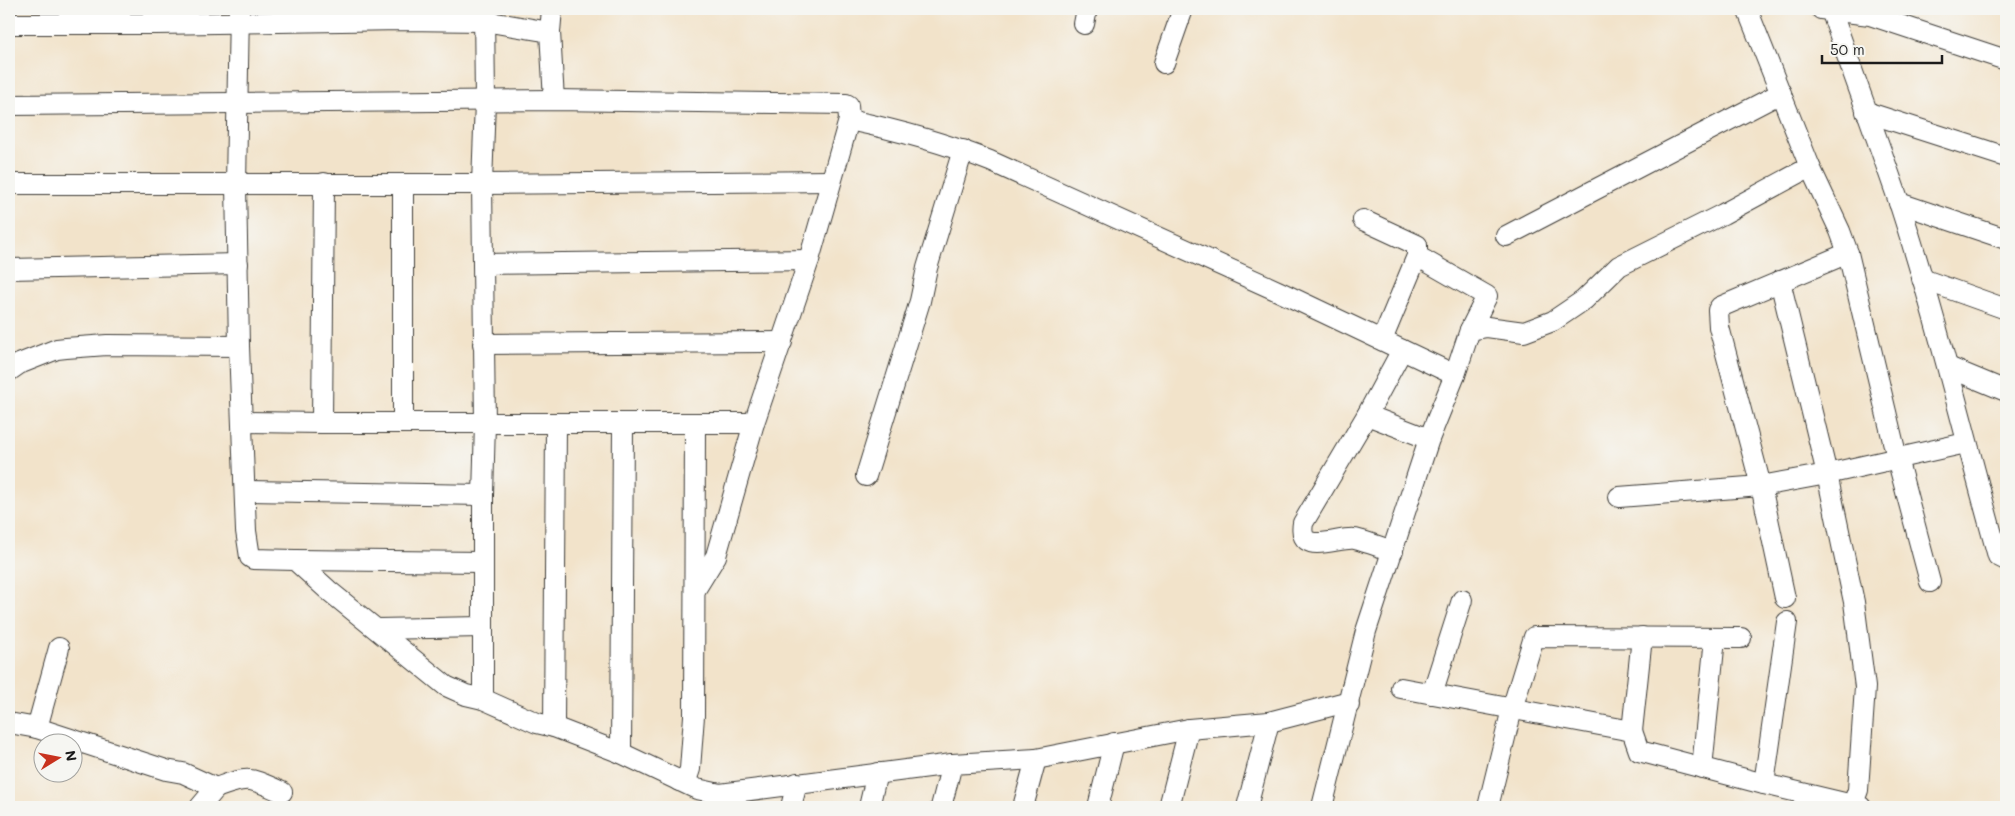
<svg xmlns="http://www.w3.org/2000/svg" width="2015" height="816" viewBox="0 0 2015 816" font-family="Mali,sans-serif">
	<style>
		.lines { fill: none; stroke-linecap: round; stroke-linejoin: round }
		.minor-casing { stroke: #3c3a36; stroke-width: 22 }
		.minor { stroke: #fff; stroke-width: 20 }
	</style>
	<rect width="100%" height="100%" fill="#f6f6f2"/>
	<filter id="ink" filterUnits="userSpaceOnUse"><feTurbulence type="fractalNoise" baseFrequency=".02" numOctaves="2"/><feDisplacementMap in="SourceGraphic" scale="10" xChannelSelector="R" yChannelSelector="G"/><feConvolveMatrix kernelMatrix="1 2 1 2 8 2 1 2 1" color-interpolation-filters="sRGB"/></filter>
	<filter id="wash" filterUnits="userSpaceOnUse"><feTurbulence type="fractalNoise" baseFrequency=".0096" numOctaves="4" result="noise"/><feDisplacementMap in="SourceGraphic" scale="20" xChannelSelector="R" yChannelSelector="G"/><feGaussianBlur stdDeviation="1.12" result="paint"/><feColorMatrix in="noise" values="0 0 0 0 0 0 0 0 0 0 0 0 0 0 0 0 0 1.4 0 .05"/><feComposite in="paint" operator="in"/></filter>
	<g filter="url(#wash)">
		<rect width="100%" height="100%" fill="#f2e3ca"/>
	</g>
	<g filter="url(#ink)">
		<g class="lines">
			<g class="minor-casing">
				<g id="minor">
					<path d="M 552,9 L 550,32 L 554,100"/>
					<path d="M 1747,9 L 1810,167 L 1840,231 L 1848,253 L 1897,458 L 1930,582"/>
					<path d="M 1821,9 L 1870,15 L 2006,60"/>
					<path d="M 1831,10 C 1853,74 1877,138 1899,202 C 1937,319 1965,438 1998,556 L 2006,560"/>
					<path d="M 9,24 L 156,24 L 402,20 L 484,21 L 550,32"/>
					<path d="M 1084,24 L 1087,9"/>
					<path d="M 1164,63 L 1183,9"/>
					<path d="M 9,105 L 554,100 L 846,104 L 848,105 L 849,120 L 809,260 L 754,423 L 716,556 L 695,590"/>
					<path d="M 1866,112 L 2006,157"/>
					<path d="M 849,120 C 897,130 945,143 990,161 L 1280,292 L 1455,375"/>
					<path d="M 9,184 L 482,184 L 831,181"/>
					<path d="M 1899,203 L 2006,239"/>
					<path d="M 1363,220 L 1417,245 L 1417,256"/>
					<path d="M 1506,236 L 1781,93"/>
					<path d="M 483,264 L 809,260"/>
					<path d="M 10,269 L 238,264"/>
					<path d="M 1922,279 L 2006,309"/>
					<path d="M 1780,281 L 1827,474 L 1854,602 L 1865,687 L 1858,790 L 1853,804"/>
					<path d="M 1470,330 L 1487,327 L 1524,332 L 1553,321 L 1584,300 L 1619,266 L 1723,214 L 1810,167"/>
					<path d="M 483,344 L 782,342"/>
					<path d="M 239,346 L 246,531 L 250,557 L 253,559 L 295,560 L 328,590 L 446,686 L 466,695 L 483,699 L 537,723 L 554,727 L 621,753 L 697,789 L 720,794 L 952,764 L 1036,759 L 1189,729 L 1269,722 L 1346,702 L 1349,705"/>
					<path d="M 1402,350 L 1367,415 L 1429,439"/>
					<path d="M 1948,367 L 2006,391"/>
					<path d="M 9,371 L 19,364 L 57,349 L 66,348 L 107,345 L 239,346 L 236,185 L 239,9"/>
					<path d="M 1367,415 L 1303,523 C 1297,558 1339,536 1355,539 C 1367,542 1380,547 1393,551"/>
					<path d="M 242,422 L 322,423 L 754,423"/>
					<path d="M 322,423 L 324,183"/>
					<path d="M 403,423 L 403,184"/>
					<path d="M 866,476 L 920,301 L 927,268 L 963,150"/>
					<path d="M 245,491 L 483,495"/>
					<path d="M 1619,497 L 1761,486 L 1827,474 L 1966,443"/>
					<path d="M 295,560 L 483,562"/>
					<path d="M 1785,598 L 1761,486 L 1719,327 L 1718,310 L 1720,307 L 1848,253"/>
					<path d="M 377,629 L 482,627"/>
					<path d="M 1401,688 L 1632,731 L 1639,751 L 1764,784 L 1861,807"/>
					<path d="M 1432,694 L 1462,600"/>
					<path d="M 483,699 L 483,495 L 485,423 L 482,184 L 485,101 L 484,9"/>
					<path d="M 9,723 L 37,728 L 166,770 L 183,773 L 216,788 L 200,807"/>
					<path d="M 554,727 L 556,424"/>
					<path d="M 37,728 L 59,648"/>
					<path d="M 1632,731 L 1642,637"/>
					<path d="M 621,753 L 623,424"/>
					<path d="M 1702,768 L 1715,638"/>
					<path d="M 679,781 L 688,775 L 690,769 L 694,716 L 695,424"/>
					<path d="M 1764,784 L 1787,622"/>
					<path d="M 216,788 C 250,775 250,778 282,792"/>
					<path d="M 791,807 L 797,783"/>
					<path d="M 869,807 L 877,773"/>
					<path d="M 941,807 L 952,764"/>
					<path d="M 1023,807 L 1036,759"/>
					<path d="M 1098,807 L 1114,743"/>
					<path d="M 1169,807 L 1189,729"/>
					<path d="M 1247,807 L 1269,722"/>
					<path d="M 1322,807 L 1366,631 L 1429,439 L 1455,375 L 1470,330 L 1487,296 L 1417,256 L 1382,340"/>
					<path d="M 1488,807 L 1512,709 L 1534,637 L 1741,638"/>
				</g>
			</g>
			<use href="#minor" class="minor"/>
		</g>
	</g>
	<rect width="2015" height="816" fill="none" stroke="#f6f6f2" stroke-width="30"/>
	<g transform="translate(58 758) rotate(80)"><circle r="24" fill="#f6f6f2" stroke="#9f9f9c"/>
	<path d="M0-4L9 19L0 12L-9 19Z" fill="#c8321e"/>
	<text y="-8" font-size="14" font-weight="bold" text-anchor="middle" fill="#1c1c1c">N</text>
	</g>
	<path d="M1822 55v8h120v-8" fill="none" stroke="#1c1c1c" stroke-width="2.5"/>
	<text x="1830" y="55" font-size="15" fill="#1c1c1c" stroke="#f6f6f2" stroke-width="4" paint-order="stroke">50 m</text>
</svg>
